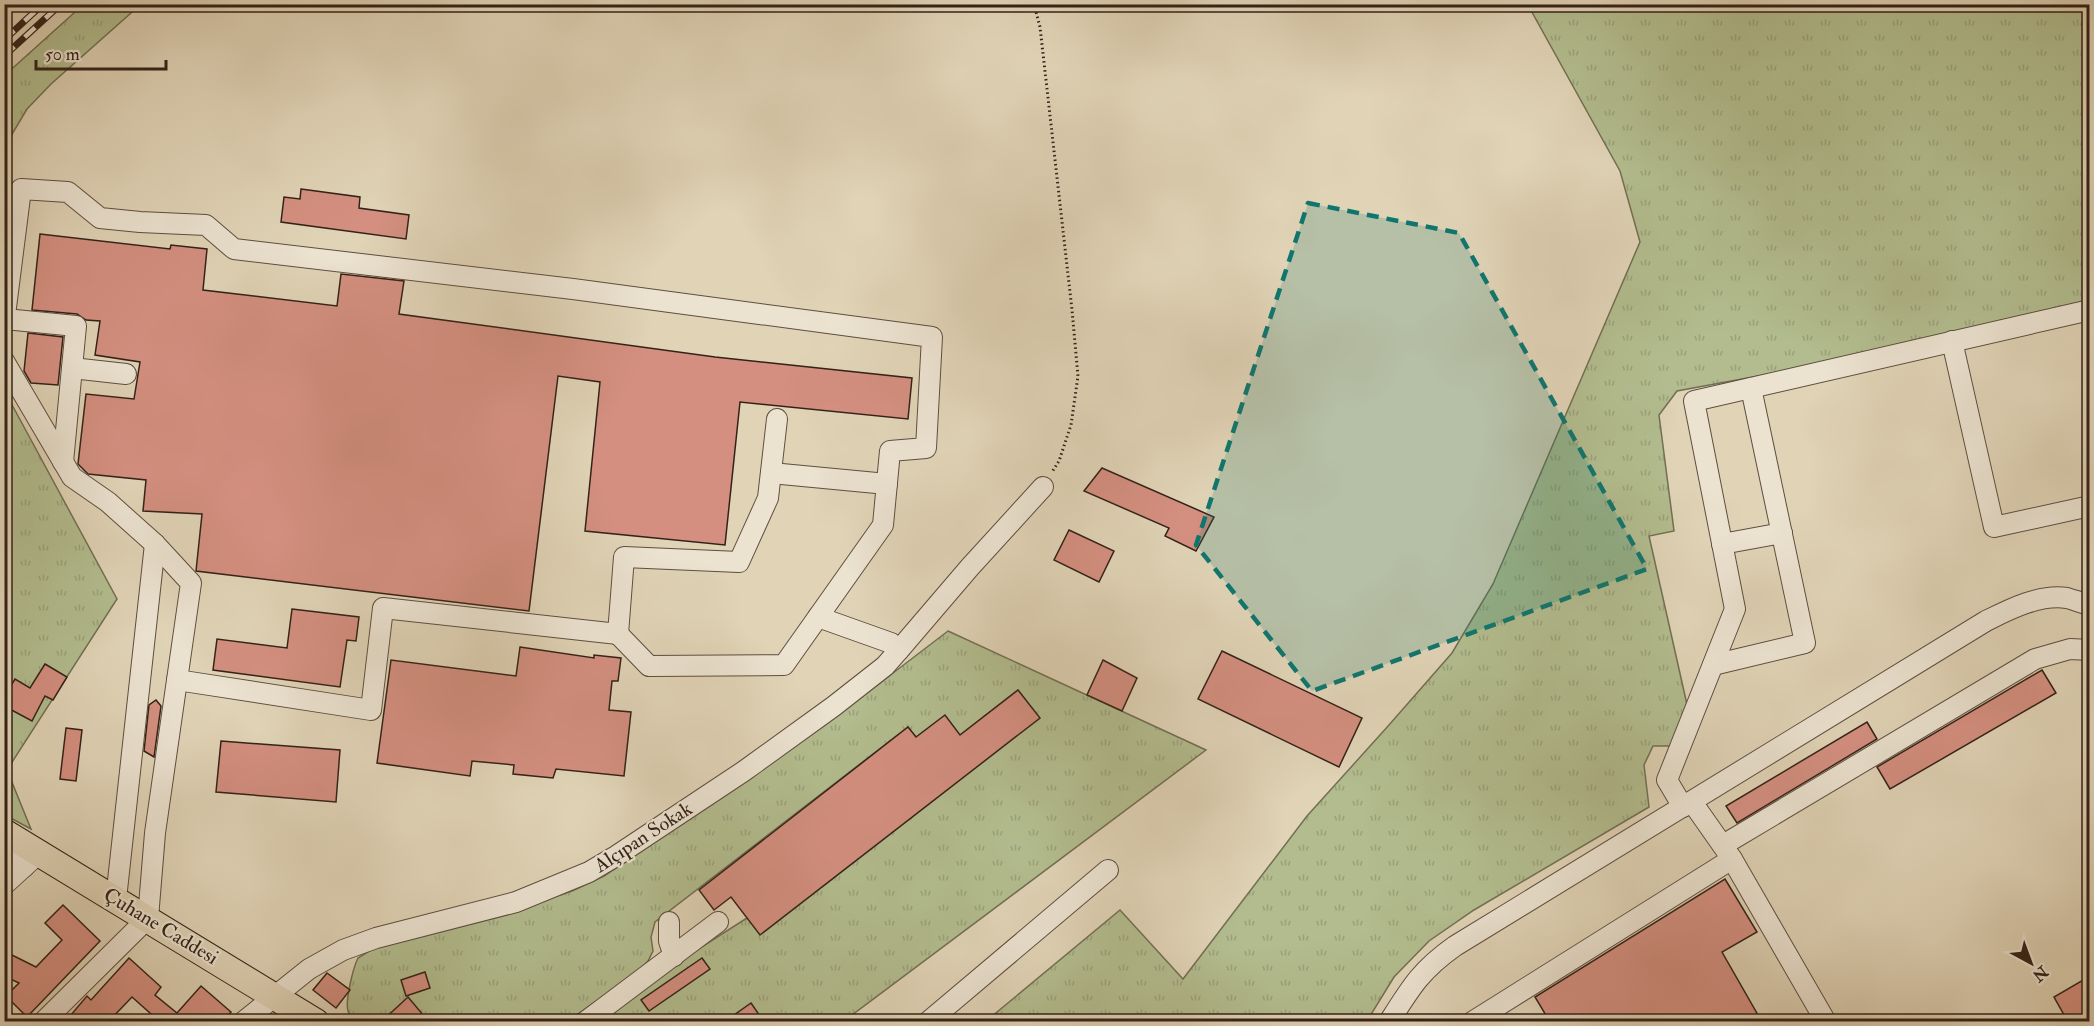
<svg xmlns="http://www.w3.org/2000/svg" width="2094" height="1026" viewBox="0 0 2094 1026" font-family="'IM FELL Double Pica',serif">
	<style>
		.grass { fill: url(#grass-tufts); stroke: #726f53; stroke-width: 1.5 }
		.building { fill: #d48f80; stroke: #332218; stroke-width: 1.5 }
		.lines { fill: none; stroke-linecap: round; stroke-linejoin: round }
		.minor-casing { stroke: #5e4e40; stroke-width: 22 }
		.major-casing { stroke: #332218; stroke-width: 28 }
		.path { stroke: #332218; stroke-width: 3; stroke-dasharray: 1.5 3; stroke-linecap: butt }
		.minor { stroke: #ebe2d0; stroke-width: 20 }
		.major { stroke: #e0d3b6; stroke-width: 26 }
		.rail-casing { stroke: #332218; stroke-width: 7 }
		.rail { stroke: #ebe2d0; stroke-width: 4.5; stroke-dasharray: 14; stroke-linecap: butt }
		.marked { fill: #0f766e; fill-opacity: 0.2; stroke: #0f766e; stroke-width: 4.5; stroke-dasharray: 12 8; stroke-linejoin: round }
		.labels { text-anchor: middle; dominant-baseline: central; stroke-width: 4.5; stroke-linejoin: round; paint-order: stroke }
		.street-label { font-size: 20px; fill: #332218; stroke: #ebe2d0 }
	</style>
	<defs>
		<pattern id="grass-tufts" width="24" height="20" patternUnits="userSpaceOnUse" patternTransform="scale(1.5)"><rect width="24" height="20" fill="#b2bc8e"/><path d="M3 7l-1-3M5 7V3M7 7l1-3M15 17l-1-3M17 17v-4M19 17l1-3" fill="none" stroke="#9aa17a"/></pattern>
	</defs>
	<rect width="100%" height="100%" fill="#e0d3b6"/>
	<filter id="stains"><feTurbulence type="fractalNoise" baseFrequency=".00333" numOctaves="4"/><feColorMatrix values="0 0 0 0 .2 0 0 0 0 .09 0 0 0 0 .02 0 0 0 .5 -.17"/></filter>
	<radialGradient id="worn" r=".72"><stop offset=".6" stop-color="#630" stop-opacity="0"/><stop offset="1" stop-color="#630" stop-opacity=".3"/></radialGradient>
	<g class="grass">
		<path d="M 84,4 L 140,5 L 51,84 L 27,109 L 5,146 L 5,75 Z"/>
		<path d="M 1528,5 L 2089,5 L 2089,301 L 1791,370 L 1677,391 L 1659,415 L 1674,531 L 1649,536 L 1688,709 L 1672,746 L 1653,746 L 1644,765 L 1649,807 L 1474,910 L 1429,941 L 1394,977 L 1367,1021 L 985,1022 L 1120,910 L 1183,979 L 1307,816 L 1389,725 L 1452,653 L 1493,584 L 1640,242 L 1620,171 Z"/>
		<path d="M 4,390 L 117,599 L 7,770 L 31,829 L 5,815 Z"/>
		<path d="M 948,631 L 1206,750 L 844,1021 L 602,1021 L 678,962 L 747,918 L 1039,717 L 1018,690 L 960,735 L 916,737 L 908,727 L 655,922 L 651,937 L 653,951 L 648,961 L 639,971 L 568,1021 L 358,1021 C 354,1019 350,1017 348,1011 C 345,1001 353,968 358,958 L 374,948 L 542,901 L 572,891 L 604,876 L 726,795 L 829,722 Z"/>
	</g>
	<g class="building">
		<path d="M 301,189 L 360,197 L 359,208 L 409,215 L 406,239 L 281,222 L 284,197 L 300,199 Z"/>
		<path d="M 40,234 L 170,249 L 171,245 L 207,249 L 203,290 L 337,306 L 341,274 L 404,281 L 399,314 L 715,357 L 912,378 L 908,419 L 740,402 L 725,545 L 585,531 L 600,382 L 558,376 L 529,611 L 196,571 L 202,514 L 143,511 L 146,480 L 88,474 L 78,464 L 86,394 L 134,399 L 140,362 L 95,355 L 100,321 L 86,320 L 77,314 L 32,310 Z"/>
		<path d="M 28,333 L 63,337 L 58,385 L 31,383 L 24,371 Z"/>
		<path d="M 1102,468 L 1214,517 L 1196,551 L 1165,536 L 1169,528 L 1084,491 Z"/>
		<path d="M 1069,530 L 1114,551 L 1099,582 L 1054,560 Z"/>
		<path d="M 292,609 L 359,617 L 356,641 L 347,640 L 340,687 L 213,670 L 217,639 L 287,648 Z"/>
		<path d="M 520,647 L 594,658 L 594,655 L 621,658 L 618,681 L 612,681 L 609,710 L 631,712 L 624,776 L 556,769 L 553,778 L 513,774 L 514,765 L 472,761 L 470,776 L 377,763 L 391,660 L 516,676 Z"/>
		<path d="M 1222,651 L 1362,718 L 1339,767 L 1198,699 Z"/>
		<path d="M 1103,660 L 1137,678 L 1122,711 L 1087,695 Z"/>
		<path d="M 45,664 L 67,677 L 53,700 L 45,696 L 32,721 L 4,706 L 4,697 L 15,679 L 30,688 Z"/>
		<path d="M 2042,670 L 2056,693 L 1890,789 L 1877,767 Z"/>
		<path d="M 1018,690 L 1040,718 L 760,935 L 731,897 L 714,910 L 699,890 L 908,727 L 916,737 L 945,715 L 960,735 Z"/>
		<path d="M 156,700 L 161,706 L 154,757 L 144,751 L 149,705 Z"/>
		<path d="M 1867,722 L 1877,739 L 1737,823 L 1726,806 Z"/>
		<path d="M 66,728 L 82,730 L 76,781 L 60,779 Z"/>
		<path d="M 221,741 L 340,750 L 336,802 L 216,792 Z"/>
		<path d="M 1725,879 L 1757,932 L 1722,952 L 1762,1022 L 1550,1022 L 1535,997 Z"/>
		<path d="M 63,905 L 100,941 L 27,1017 L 6,996 L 19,983 L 4,976 L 4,951 L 36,967 L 62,940 L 45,923 Z"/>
		<path d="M 129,958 L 161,987 L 155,995 L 177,1013 L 201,986 L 231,1012 L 222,1022 L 160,1022 L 132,997 L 108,1022 L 65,1022 L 87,996 L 91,1000 Z"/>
		<path d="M 702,958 L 710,969 L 649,1011 L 641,1000 Z"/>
		<path d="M 425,972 L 430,988 L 406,996 L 401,980 Z"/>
		<path d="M 327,973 L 350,990 L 336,1008 L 313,990 Z"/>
		<path d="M 2090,976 L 2090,1022 L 2068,1022 L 2054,997 Z"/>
		<path d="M 408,997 L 429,1022 L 381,1022 Z"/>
		<path d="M 751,1003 L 764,1022 L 724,1022 Z"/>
	</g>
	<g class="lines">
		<g class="minor-casing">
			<g id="minor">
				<path d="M 5,319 L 76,326 L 63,462"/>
				<path d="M 4,323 L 21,189 L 68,192 L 100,218 L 140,222 L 206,225 L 234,249 L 573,289 L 932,337 L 926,448 L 890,451 L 883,525 L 784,665 L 649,666 L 618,634"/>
				<path d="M 1952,341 L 1994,527 L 2090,506"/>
				<path d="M 4,361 L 72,477 L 108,502 L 155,544 L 191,583 L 155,833 L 148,918 L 43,1022"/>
				<path d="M 72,368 L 126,374"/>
				<path d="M 771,473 L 887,484"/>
				<path d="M 1722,544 L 1782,533"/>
				<path d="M 899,650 L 970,567 L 1043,487"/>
				<path d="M 1713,665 L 1805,643 L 1751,388"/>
				<path d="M 177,680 L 371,710 L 383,608 L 618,634 L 624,557 L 739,562 L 768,498 L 777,419"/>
				<path d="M 1683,807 L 1667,780 L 1735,609 L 1694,401 L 2090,310"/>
				<path d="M 1723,845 L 2035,659 L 2070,649 L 2090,650"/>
				<path d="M 4,856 L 24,867"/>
				<path d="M 1732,859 L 1826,1022"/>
				<path d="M 4,885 L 39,853"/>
				<path d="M 116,899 L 155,544"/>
				<path d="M 669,922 L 669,941 L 674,956"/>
				<path d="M 243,1022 L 309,969 L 343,950 L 376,938 L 516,902 L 589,872 L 616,856 L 744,771 L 834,706 L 885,666 L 899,650 L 891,643 L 818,617"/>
				<path d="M 585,1022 L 718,922"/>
				<path d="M 928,1022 L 1108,870"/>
				<path d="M 1389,1022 C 1411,987 1421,970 1455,946 L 1986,621 C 2010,609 2039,594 2067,598 C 2074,600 2082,603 2090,605"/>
				<path d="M 1472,1022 L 1732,859 L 1692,802"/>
			</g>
		</g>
		<g class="major-casing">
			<path id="major" d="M 4,832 L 316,1022"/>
		</g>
		<path class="path" d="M 1035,8 L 1040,27 L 1072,310 L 1078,376 L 1071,425 L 1059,461 L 1052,472"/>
		<use href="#minor" class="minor"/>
		<use href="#major" class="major"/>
		<g class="rail-casing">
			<g id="rail">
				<path d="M 4,16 L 16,4"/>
				<path d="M 4,40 L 43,4"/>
				<path d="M 4,56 L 61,4"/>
			</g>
		</g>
		<use href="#rail" class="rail"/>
	</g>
	<path class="marked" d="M 1308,203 L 1459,233 L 1647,569 L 1312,691 L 1196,545 Z"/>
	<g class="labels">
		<g class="street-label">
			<text transform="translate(643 837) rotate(-33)">Alçıpan Sokak</text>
			<text transform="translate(161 926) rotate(31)">Çuhane Caddesi</text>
		</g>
	</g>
	<rect width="2094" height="1026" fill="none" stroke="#e0d3b6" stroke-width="24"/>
	<rect x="6" y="6" width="2082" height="1014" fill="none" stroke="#332218" stroke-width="3"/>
	<rect x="12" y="12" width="2070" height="1002" fill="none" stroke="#332218" stroke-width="1.5"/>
	<g transform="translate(2031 963) rotate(139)" stroke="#ebe2d0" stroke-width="4.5" paint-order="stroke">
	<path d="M0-4.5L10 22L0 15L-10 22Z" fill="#332218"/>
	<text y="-9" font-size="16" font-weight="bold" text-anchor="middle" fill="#332218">N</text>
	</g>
	<path d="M36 60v9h130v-9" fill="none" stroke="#332218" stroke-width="3"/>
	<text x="45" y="60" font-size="18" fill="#332218" stroke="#ebe2d0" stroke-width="4.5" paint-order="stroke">50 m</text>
	<rect width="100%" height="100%" filter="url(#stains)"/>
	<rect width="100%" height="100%" fill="url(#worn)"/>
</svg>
